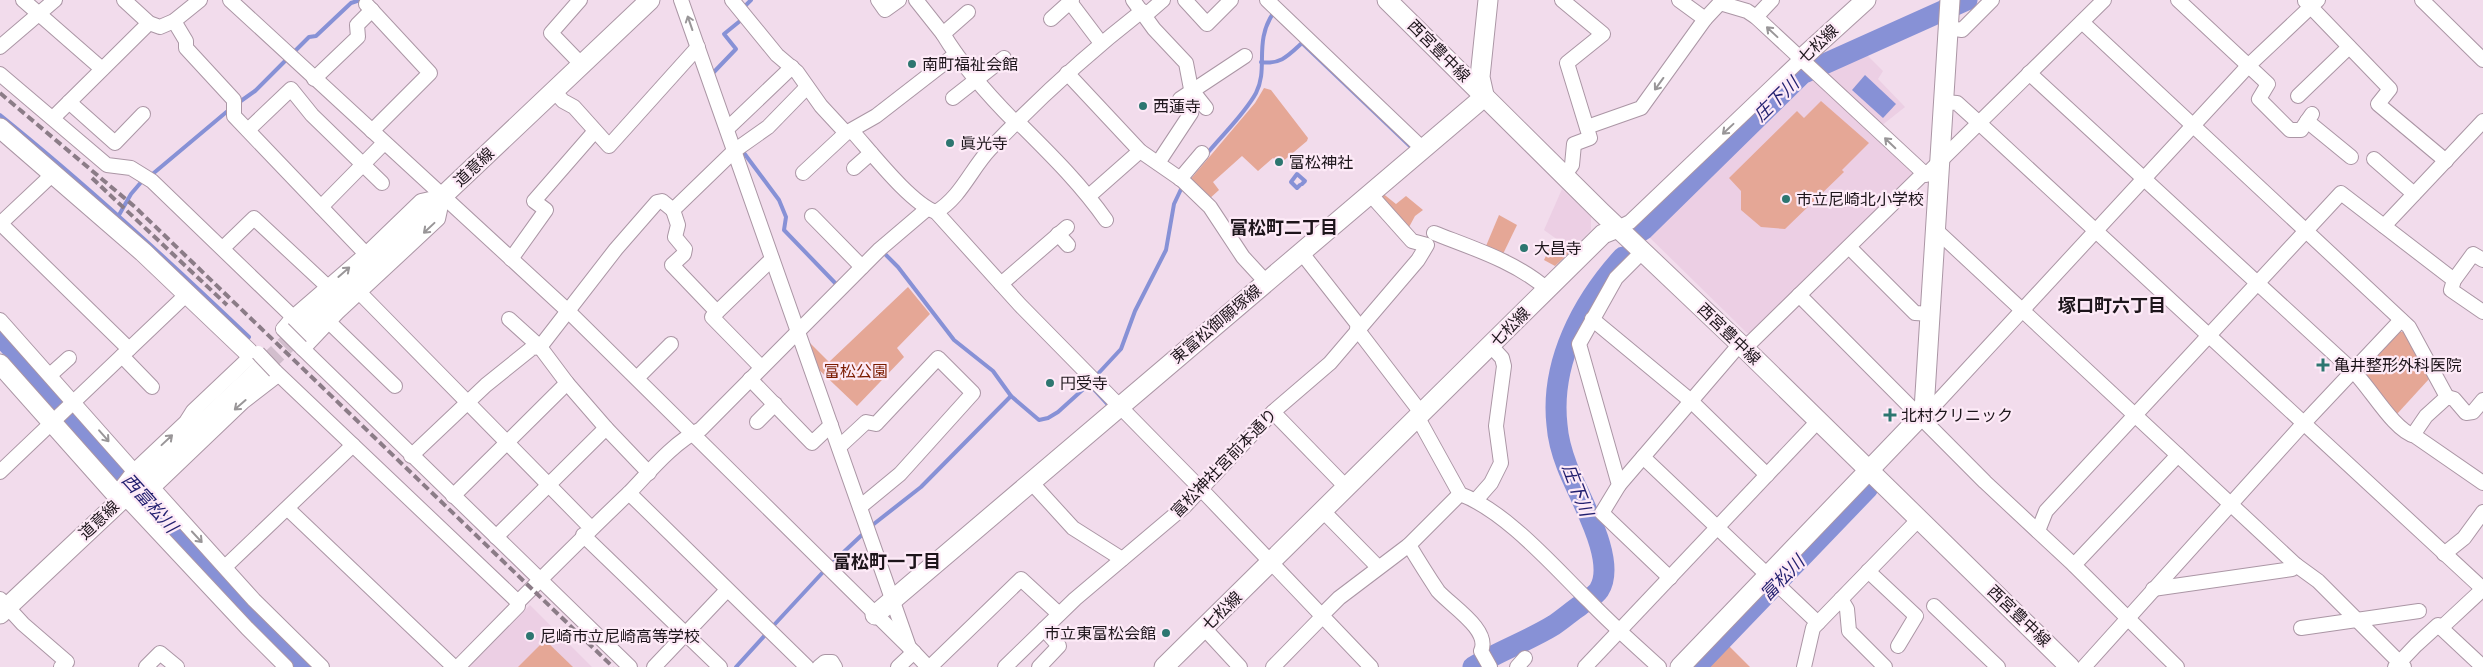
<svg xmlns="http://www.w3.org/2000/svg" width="2483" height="667" viewBox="0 0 2483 667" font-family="'Work Sans','Noto Sans JP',sans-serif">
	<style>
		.built { fill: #eccfe4 }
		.green { fill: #e5a796 }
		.water { fill: #8791d6 }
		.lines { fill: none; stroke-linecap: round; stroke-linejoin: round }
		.stream { stroke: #8791d6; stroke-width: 4 }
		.river { stroke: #8791d6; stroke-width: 21 }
		.secondary-tunnel { stroke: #d2becd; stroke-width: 19; stroke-dasharray: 19 9; stroke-linecap: butt }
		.street-casing { stroke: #ab96a5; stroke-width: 16 }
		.secondary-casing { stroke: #ab96a5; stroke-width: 21 }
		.street { stroke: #fff; stroke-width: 14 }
		.secondary { stroke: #fff; stroke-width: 19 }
		.rail { stroke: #8b7c87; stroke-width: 4; stroke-dasharray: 8 4; stroke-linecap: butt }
		.street-bridge-casing { stroke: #ab96a5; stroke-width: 16; stroke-linecap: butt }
		.street-bridge { stroke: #fff; stroke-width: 14 }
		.oneway { stroke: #999698 }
		.poi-dot { fill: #2d7670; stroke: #fdeaf7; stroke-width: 2 }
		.labels { text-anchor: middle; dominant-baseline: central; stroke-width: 4.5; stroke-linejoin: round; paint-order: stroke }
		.street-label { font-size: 16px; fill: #1d151b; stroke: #fdeaf7 }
		.poi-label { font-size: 16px; fill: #1d151b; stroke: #fdeaf7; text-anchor: start }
		.park-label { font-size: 16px; fill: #7a1c00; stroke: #fdeaf7 }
		.water-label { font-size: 18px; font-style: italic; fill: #221f6f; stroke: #fdeaf7 }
		.neighbourhood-label { font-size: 18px; font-weight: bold; fill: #1d151b; stroke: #fdeaf7 }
	</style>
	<rect width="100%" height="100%" fill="#f2dcec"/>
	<g class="built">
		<path d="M 1865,53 L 1883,71 L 1878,79 L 1905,107 L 1881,126 L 1825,73 Z"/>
		<path d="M 1813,79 L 1914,170 L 1914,177 L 1751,333 L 1747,333 L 1646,234 L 1657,220 Z"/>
		<path d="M 1562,189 L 1591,217 L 1591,230 L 1572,250 L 1544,230 Z"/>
		<path d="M 530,605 L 592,667 L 469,667 Z"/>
	</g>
	<g class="green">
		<path d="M 1264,88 L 1271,90 L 1308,138 L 1307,141 L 1281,163 L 1273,158 L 1258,171 L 1242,156 L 1213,182 L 1219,190 L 1208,200 L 1189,181 L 1255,103 Z"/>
		<path d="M 1821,101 L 1869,143 L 1842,170 L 1844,172 L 1785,229 L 1761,227 L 1741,210 L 1741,191 L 1729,178 L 1797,111 L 1804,118 Z"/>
		<path d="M 1381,192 L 1396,204 L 1406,196 L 1423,210 L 1415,216 L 1408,229 L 1377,195 Z"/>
		<path d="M 1499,215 L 1517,225 L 1503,254 L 1486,246 Z"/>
		<path d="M 1553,241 L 1569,253 L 1555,266 L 1544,260 Z"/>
		<path d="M 908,287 L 930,314 L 897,348 L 904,357 L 857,406 L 815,366 L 807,340 L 829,362 Z"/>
		<path d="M 2398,332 L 2404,332 L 2429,379 L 2397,414 L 2364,374 L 2364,368 Z"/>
		<path d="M 545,640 L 573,667 L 518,667 Z"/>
		<path d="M 1725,642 L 1750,667 L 1701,667 Z"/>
	</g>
	<path class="water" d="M 1865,75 L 1896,104 L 1883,118 L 1852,90 Z"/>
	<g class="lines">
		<g class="stream">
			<path d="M 744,7 L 751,0"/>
			<path d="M 293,53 L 309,37 L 316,36 L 351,3 L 360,0"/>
			<path d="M 1261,62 C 1280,65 1288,56 1302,43 L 1411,147"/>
			<path d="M 713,75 L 713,73 L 736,49 L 724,34 L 740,21"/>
			<path d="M 238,103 L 255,91 L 288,58"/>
			<path d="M 0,115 C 87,185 168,260 249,337"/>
			<path d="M 741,149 L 779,200 L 786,217 L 784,230 L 838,286"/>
			<path d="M 1205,156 C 1221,136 1244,115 1256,93 C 1269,68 1253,42 1274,12"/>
			<path d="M 149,177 L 230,109"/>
			<path d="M 1300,185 L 1297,188 L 1291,182 L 1297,174 L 1305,181 L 1302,184"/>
			<path d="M 119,215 L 131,194 L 143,180"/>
			<path d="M 882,251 L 898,267 L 954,340 L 993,371 L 1011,396 L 1039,420 L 1048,418 L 1058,412 L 1089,384 L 1110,407"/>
			<path d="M 1095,377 L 1121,349 L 1135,311 L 1166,250 L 1174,204 L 1183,185"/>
			<path d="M 870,527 L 921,487 L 1011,396"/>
			<path d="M 831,564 L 865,532"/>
			<path d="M 774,625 L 824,571"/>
			<path d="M 736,667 L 767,633"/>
		</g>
		<g class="river">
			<path d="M 1643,230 L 1802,74 L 1967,0"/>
			<path d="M 0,335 L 246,610 L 302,667"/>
			<path d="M 1473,667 C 1499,651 1528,641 1554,625 C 1563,619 1572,611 1581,605 C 1587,600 1595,596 1599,590 C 1618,560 1578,496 1567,466 C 1562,453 1558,439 1557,425 C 1550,363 1582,302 1623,257"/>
			<path d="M 1696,667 L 1868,488"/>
		</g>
		<path class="secondary-tunnel" d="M 264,366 L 297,334"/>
		<g class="street-casing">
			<g id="street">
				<path d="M 23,0 L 102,69"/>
				<path d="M 124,0 L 149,23 L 160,27 L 174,21 L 200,0"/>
				<path d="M 230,0 L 569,312 L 909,647"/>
				<path d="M 580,0 L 551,33 L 582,65"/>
				<path d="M 681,0 L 909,647 L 928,667"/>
				<path d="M 732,0 L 777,55 L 797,72 L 821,106 L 846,133"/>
				<path d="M 878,0 L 885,10 L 899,0"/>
				<path d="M 916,0 L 943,34 L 968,12"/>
				<path d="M 1133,0 L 1154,29 L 1186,63 L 1191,89 L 1206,108"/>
				<path d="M 1185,0 L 1207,24 L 1231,0"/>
				<path d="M 1267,0 L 1423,149"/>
				<path d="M 1562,0 L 1603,34 L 1567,63 L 1590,138 L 1574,144 L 1572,165 L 1564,176"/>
				<path d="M 1679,0 L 1705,19"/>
				<path d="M 2178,0 L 2268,84 L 2259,99 L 2290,130 L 2301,130 L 2312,114"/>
				<path d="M 2422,0 L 2483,60"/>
				<path d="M 2305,1 L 2390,89 L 2378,104 L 2446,161"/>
				<path d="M 1070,2 L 1101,43"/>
				<path d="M 366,4 L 430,73 L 372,131"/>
				<path d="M 1756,17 L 1772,0"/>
				<path d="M 1051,19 L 1072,0"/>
				<path d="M 174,21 L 186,41 L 186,48 L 234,100 L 234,116 L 366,254"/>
				<path d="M 2082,22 L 2409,327 L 2447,397 L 2426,416 L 2413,435"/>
				<path d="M 1948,28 L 1962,30 L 1992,0"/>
				<path d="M 943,34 C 963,67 989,96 1016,123"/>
				<path d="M 0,47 L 55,0"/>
				<path d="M 1067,73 L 1140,151 L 1182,180 L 1210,207 L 1243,257 L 1266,282"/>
				<path d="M 2029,73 L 2353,371 C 2370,387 2394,431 2415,436 L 2483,483"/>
				<path d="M 0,74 L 107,165 L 131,168 L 152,181 L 293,317"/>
				<path d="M 314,79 L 358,37 L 357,25 L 372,10"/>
				<path d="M 554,91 L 563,101 L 574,107 L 609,146 L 698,47"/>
				<path d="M 2298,96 L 2349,47"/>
				<path d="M 953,98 L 1004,58"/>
				<path d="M 69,102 L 115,143 L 143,114"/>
				<path d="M 1944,102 L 1957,103 L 1978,122 L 2483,589"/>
				<path d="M 53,118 L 149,23"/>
				<path d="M 1017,121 C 1049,153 1080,183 1106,220"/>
				<path d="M 2307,121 L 2351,157"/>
				<path d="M 1587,127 L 1641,108 L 1705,19 L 1720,3 L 1747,11 L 1756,17 L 1926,175 L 2104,0"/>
				<path d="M 727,129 L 792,67"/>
				<path d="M 248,130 L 291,89 L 312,115 L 382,183"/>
				<path d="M 852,131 C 871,152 911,204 936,212 L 1020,305 L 1200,488 L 1371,667"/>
				<path d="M 2374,159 L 2414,194"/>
				<path d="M 1158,163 L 1191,113 L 1180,99 L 1245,56"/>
				<path d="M 854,168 L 871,153"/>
				<path d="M 803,173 L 846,133 L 876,116 L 956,54"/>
				<path d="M 1180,179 L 1202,153"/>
				<path d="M 1089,196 L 1140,151"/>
				<path d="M 321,207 L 384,143"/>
				<path d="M 673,210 L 678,225 L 675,237 L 685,249 L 684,254 L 672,265 L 717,312"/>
				<path d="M 936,212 C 961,197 971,169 990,149 C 1038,99 1088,53 1142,11 L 1148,13 L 1163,0"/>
				<path d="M 812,216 L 862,267"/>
				<path d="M 0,223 L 129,349"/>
				<path d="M 0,224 L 54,173"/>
				<path d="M 2384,226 L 2483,121"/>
				<path d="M 1618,228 L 1630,222 L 1801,59"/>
				<path d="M 1936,230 L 2296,565 L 2318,581 L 2404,667"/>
				<path d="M 1434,233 C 1472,248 1517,262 1548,290"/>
				<path d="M 1058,234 L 1068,245"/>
				<path d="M 1849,247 L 1915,313 L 1931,314"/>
				<path d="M 223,248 L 254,218 L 328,287"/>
				<path d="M 1643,251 L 1616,278 L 1579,344 L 1619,485 L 1602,513 L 1670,578"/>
				<path d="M 1301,252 L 1359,326"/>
				<path d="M 511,259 L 546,210 L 534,201 L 595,131"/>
				<path d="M 2483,260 L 2473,254 L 2454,280 L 2451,290 L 2483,312"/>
				<path d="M 1001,284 L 1067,227"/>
				<path d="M 360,293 L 591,528"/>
				<path d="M 1799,295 L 1985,482 L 2074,565 L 2177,667"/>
				<path d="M 509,319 L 540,347 L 567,383 L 606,428 L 649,473"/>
				<path d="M 1592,319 L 1691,401 L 1767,475"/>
				<path d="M 0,320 L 134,471"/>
				<path d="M 330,323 L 395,386"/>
				<path d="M 283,329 L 293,317 L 366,254 L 421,201 L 443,196 L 438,219 L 337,313 L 303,349"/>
				<path d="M 1357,329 L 1422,414"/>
				<path d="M 301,347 L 630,667"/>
				<path d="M 1744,349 L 1923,174"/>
				<path d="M 251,352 L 249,358 L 193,411 L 186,422 L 134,471 L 120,489 L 121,500 L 130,503 L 247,628 L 286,667"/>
				<path d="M 122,356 L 152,387"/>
				<path d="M 761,367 L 712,317 L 772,259"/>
				<path d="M 275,371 L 518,602 L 518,606 L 458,667"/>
				<path d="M 50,375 L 69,358"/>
				<path d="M 637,378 L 671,344"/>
				<path d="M 750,379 L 812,443 L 831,425"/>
				<path d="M 2447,397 L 2454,399 L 2466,413 L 2473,412 L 2483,400"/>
				<path d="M 1924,410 L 1931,409 L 2249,65 L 2318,0"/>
				<path d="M 1273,412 L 1347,488"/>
				<path d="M 1418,418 L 1460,494 C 1506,511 1554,567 1589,601 C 1611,624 1635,645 1659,667"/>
				<path d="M 757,422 L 775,404"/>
				<path d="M 839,447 L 866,422 L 876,424 L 938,358 L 973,393 L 900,474 L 860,507"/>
				<path d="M 411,456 L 486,385 L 532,348 L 540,347 L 616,249 L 657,202 L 662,201 L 673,210 L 734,151 L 768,127 L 807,87"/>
				<path d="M 1643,457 L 1818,623"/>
				<path d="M 0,472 L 187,294"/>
				<path d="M 1031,482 L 1073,528 L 1122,559"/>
				<path d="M 1619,485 L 1740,344"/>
				<path d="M 153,488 L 254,600 L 322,667"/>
				<path d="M 629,493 L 807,667"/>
				<path d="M 453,496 L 567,383"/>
				<path d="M 1476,500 L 1491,483 L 1501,463 L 1496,426 L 1504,366 L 1502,358 L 1491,346"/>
				<path d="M 130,503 L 153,488 L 243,402 L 278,375"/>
				<path d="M 288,509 L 454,667"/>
				<path d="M 1323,511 L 1378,567"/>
				<path d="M 2038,531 L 2046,511 L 2341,193 L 2454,280"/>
				<path d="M 583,535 L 720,667"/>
				<path d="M 496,537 L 606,428"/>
				<path d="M 1409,545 C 1418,560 1428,576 1438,591 C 1450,605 1491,630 1481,651 L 1490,667"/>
				<path d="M 2444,554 L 2464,538 L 2483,512"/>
				<path d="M 2074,565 L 2178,455"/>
				<path d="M 225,567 L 353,445"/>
				<path d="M 1868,571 L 1916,616 L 1898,646"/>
				<path d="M 2153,589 L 2292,569 L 2296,565"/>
				<path d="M 0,599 L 23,624 L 67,662 L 61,667"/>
				<path d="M 1841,599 L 1847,609 L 1849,631 L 1885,667"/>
				<path d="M 518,602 C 555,565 592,528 630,492 C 651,470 674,442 701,429 L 880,249 L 927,209"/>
				<path d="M 1934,606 L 1998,667"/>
				<path d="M 1321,616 L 1339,598 L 1409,545 L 1460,494"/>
				<path d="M 1204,628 L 1240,667"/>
				<path d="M 2301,628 L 2419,611"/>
				<path d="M 2441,628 L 2483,589"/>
				<path d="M 146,667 L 160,653 L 177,667"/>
				<path d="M 654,667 L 727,590"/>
				<path d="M 819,667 L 825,662 L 832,662 L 835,667"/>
				<path d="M 898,667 L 914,652"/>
				<path d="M 930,667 L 1021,579 L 1059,614"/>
				<path d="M 1005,667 L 1075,599 L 1184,507 L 1273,412 L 1330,363 L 1418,260 L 1427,245 L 1412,241 L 1370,194"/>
				<path d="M 1039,667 L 1059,646 L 1044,629"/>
				<path d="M 1273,667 L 1322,617"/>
				<path d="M 1517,667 L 1525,658"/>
				<path d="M 1585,667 L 1819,420"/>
				<path d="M 1804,667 L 1813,628 L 1919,519"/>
				<path d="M 2084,667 L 2303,424 L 2401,320"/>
				<path d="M 2395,667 L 2416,645 L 2438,625 L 2483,667"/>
			</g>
		</g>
		<g class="secondary-casing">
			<g id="secondary">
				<path d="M 1387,0 L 1601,212 L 1740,344 L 2070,667"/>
				<path d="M 1801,59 L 1866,0"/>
				<path d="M 0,128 L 143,252 L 248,352"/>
				<path d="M 297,334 L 650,0"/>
				<path d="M 0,364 L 121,500"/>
				<path d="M 0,614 L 264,366"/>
				<path d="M 875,615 L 1477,103 L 1484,95 L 1480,77 L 1488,0"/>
				<path d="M 1164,667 L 1603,234 L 1618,228"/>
				<path d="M 1680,667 L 1921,416 L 1924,410 L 1950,0"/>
			</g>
		</g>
		<use href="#street" class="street"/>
		<use href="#secondary" class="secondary"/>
		<g class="rail">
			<path d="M 0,93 L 135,207 L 613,667"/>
			<path d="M 92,178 L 227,305"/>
		</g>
		<g class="street-bridge-casing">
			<g id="street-bridge">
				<path d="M 283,329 L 301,347"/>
				<path d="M 258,353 L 275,371"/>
			</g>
		</g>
		<use href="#street-bridge" class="street-bridge"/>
	</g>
	<defs><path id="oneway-shaft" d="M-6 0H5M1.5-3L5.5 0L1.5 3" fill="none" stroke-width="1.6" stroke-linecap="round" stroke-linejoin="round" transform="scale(1.25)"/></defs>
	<g class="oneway">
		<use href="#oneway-shaft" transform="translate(690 23) rotate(-109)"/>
		<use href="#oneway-shaft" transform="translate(1772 32) rotate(-137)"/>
		<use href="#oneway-shaft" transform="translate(1659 84) rotate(126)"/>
		<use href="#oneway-shaft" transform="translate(1728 129) rotate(137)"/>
		<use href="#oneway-shaft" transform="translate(1890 143) rotate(-136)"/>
		<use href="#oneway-shaft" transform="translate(429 228) rotate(137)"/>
		<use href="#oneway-shaft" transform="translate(344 272) rotate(-41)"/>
		<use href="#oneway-shaft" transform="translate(240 405) rotate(139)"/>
		<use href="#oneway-shaft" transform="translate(104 436) rotate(49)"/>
		<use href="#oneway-shaft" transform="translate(167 440) rotate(-43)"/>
		<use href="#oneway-shaft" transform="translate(197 537) rotate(47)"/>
	</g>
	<g class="poi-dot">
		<circle cx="912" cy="64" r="5"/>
		<circle cx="1143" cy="106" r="5"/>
		<circle cx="950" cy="143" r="5"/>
		<circle cx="1279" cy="162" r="5"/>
		<circle cx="1786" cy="199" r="5"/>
		<circle cx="1524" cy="248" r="5"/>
		<path d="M2320.5 357.5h5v5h5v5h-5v5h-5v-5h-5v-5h5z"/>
		<circle cx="1050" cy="383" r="5"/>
		<path d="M1887.5 407.5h5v5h5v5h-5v5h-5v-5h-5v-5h5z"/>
		<circle cx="1166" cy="633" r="5"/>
		<circle cx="530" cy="636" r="5"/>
	</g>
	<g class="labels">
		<g class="street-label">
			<text transform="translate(1818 44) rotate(-43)">七松線</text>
			<text transform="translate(1439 51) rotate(45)">西宮豊中線</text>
			<text transform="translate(474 167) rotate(-43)">道意線</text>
			<text transform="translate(1216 324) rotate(-40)">東富松御願塚線</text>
			<text transform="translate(1510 327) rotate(-45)">七松線</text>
			<text transform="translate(1729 334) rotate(44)">西宮豊中線</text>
			<text transform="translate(1224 463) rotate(-46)">富松神社宮前本通り</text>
			<text transform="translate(99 520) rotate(-43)">道意線</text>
			<text transform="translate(1222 611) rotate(-44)">七松線</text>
			<text transform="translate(2019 616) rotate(44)">西宮豊中線</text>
		</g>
		<g class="poi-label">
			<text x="922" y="64">南町福祉会館</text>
			<text x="1153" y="106">西蓮寺</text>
			<text x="960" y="143">眞光寺</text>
			<text x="1289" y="162">富松神社</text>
			<text x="1796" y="199">市立尼崎北小学校</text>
			<text x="1534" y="248">大昌寺</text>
			<text x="2334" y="365">亀井整形外科医院</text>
			<text x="1060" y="383">円受寺</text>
			<text x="1901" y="415">北村クリニック</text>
			<text x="1156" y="633" text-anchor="end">市立東富松会館</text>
			<text x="540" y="636">尼崎市立尼崎高等学校</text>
		</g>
		<g class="park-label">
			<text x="856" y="371">富松公園</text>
		</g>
		<g class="water-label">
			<text transform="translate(1776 99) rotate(-44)">庄下川</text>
			<text transform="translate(1578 490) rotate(69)">庄下川</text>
			<text transform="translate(150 503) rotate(48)">西富松川</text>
			<text transform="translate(1782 578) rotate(-46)">富松川</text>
		</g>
		<g class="neighbourhood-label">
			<text x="1284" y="227">富松町二丁目</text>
			<text x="2112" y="305">塚口町六丁目</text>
			<text x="887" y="561">富松町一丁目</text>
		</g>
	</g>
</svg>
